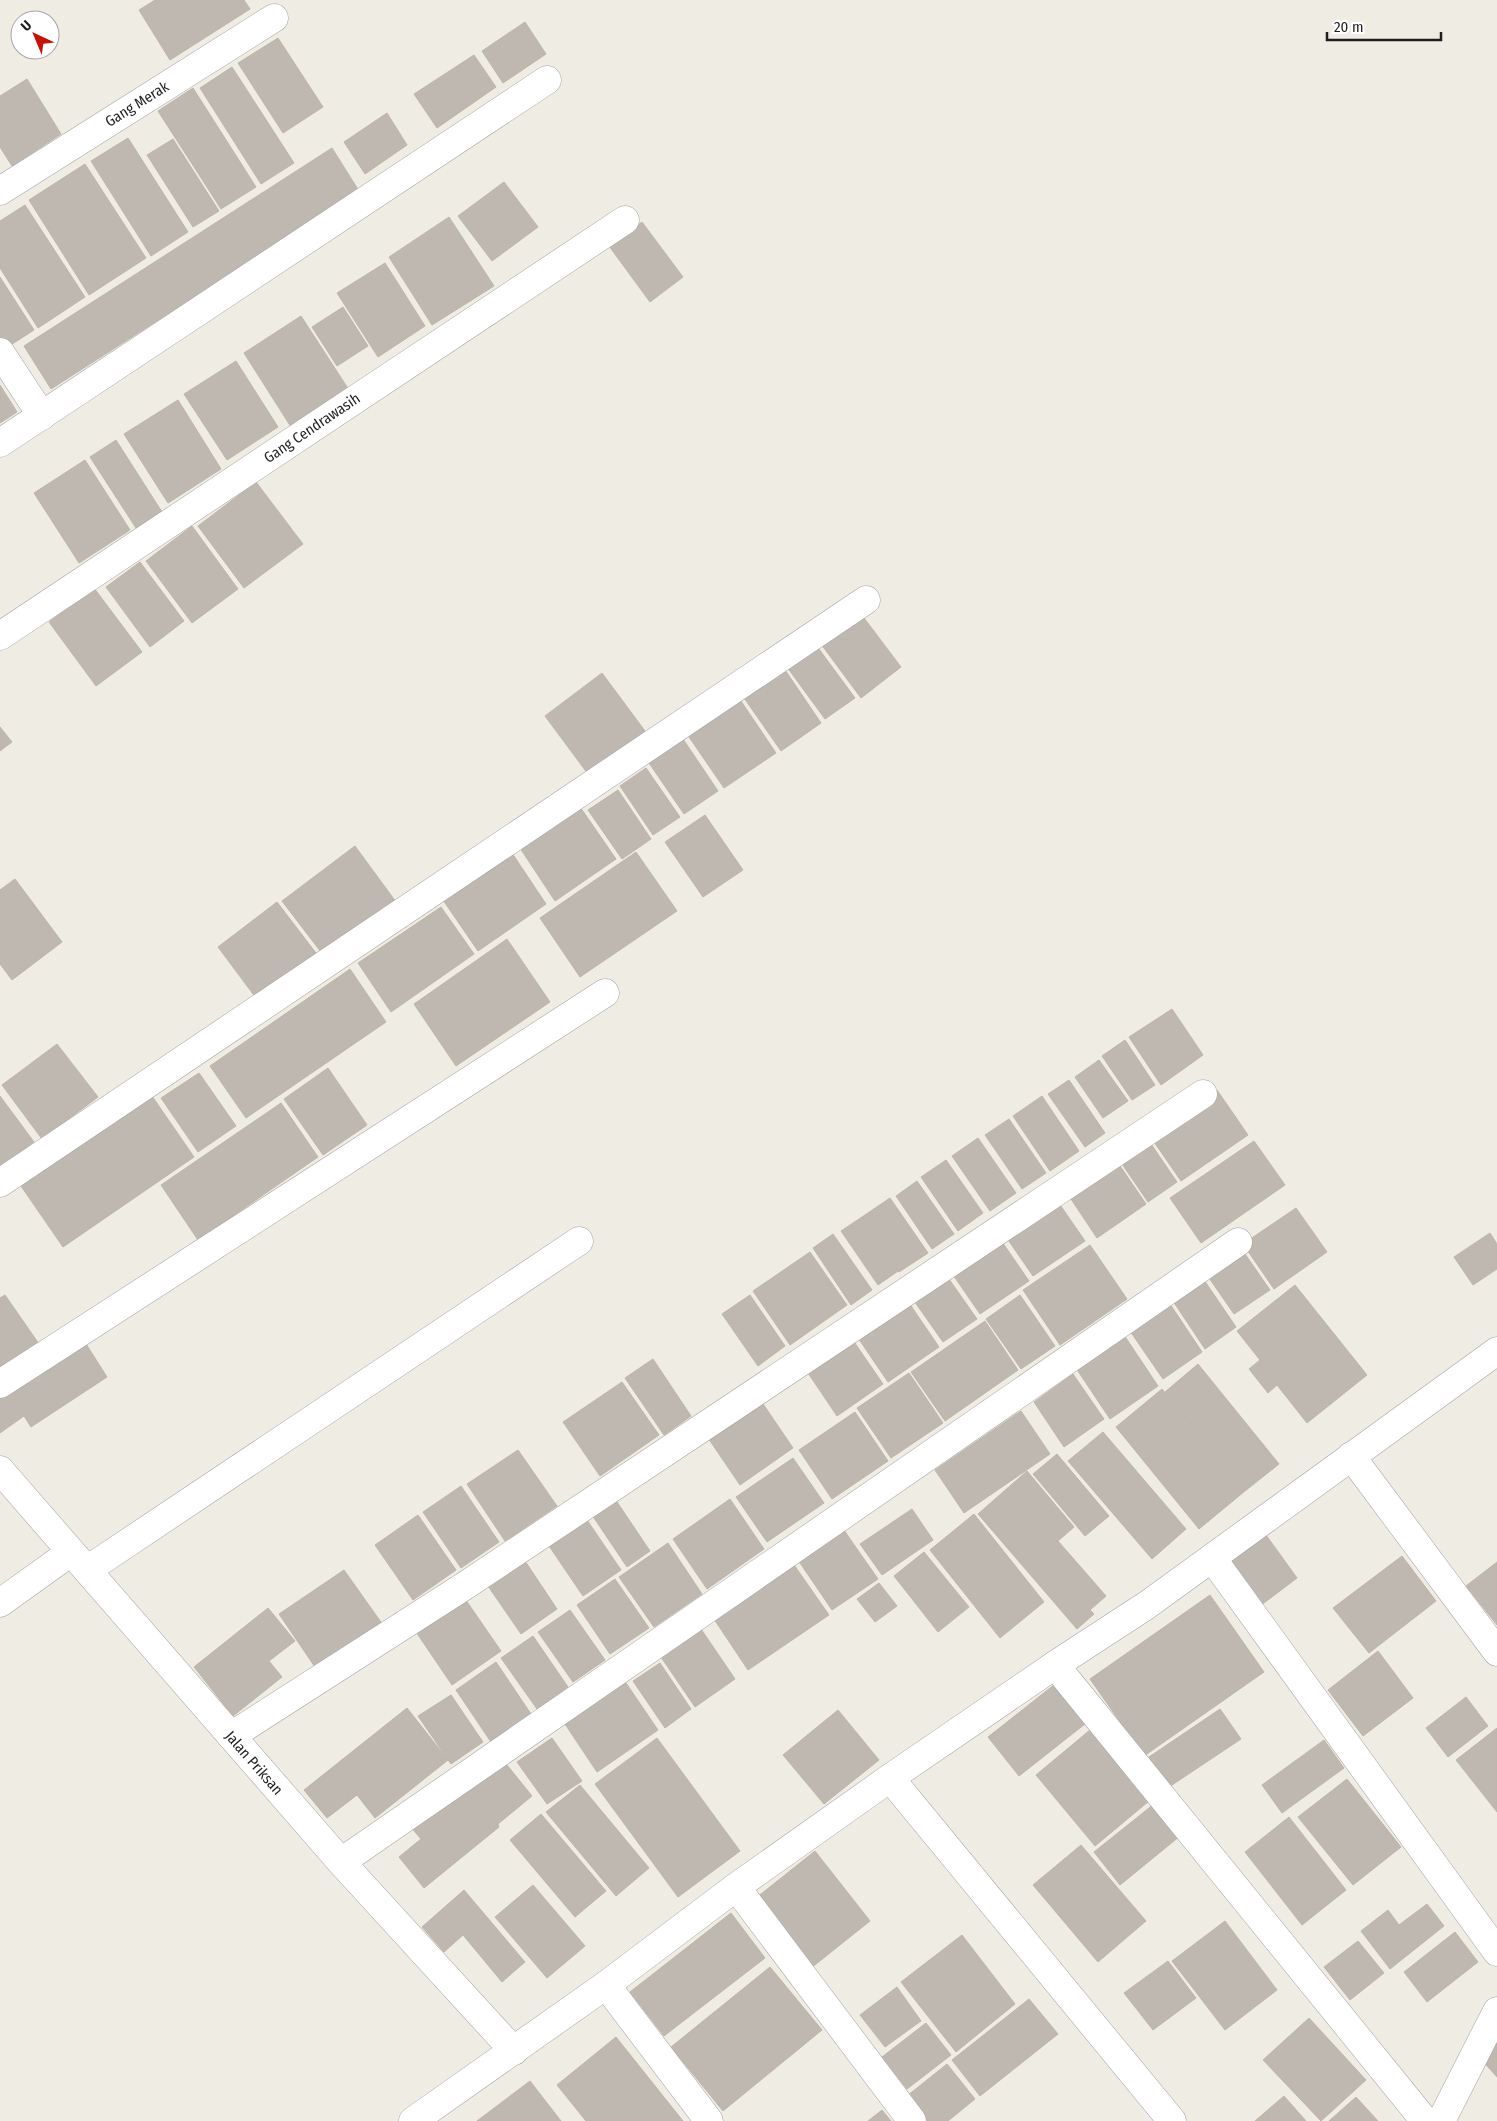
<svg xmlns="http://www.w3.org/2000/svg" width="1497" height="2121" viewBox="0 0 1497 2121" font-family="'Fira Sans Condensed',sans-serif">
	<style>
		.building { fill: #bfb8b0; stroke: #c0b4a7 }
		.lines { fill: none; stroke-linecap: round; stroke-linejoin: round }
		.minor-casing { stroke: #a5a5a5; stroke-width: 29 }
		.minor { stroke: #fff; stroke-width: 28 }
		.labels { text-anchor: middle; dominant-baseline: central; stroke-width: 5; stroke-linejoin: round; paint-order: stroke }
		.street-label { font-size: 15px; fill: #1e1e1e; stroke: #fff }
	</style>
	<rect width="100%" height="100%" fill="#efece4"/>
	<g class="building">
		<path d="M 155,0 L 244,0 L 250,9 L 170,60 L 139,10 Z"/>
		<path d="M 525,22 L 546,54 L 503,83 L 482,51 Z"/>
		<path d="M 278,38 L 323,107 L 283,133 L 238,63 Z"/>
		<path d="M 474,55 L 496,87 L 437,128 L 414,94 Z"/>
		<path d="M 232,67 L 294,163 L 261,184 L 200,88 Z"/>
		<path d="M 27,79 L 61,134 L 12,166 L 0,147 L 0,96 Z"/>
		<path d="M 193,88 L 256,187 L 221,209 L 158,111 Z"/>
		<path d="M 387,113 L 407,145 L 365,174 L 344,142 Z"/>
		<path d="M 128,138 L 188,232 L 151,256 L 91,161 Z"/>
		<path d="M 173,139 L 219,211 L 193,227 L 147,155 Z"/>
		<path d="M 332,148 L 359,191 L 51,389 L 24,346 Z"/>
		<path d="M 85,164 L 146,258 L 89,295 L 29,200 Z"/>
		<path d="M 504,182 L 538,227 L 492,261 L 458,216 Z"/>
		<path d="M 25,205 L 85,297 L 38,328 L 0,268 L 0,221 Z"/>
		<path d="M 449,217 L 494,286 L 432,325 L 389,257 Z"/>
		<path d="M 642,222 L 683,277 L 650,302 L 609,246 Z"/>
		<path d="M 385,263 L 425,326 L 378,357 L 337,293 Z"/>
		<path d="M 0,277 L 34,330 L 6,348 L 0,339 Z"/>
		<path d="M 343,307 L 368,346 L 337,366 L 312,327 Z"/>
		<path d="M 301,316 L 349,390 L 291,427 L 244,353 Z"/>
		<path d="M 236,361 L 278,427 L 227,460 L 184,394 Z"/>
		<path d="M 0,385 L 17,412 L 0,423 Z"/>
		<path d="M 178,400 L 221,469 L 168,503 L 124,434 Z"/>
		<path d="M 116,440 L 162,512 L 136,528 L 90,457 Z"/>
		<path d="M 85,460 L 130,530 L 79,563 L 34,493 Z"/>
		<path d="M 256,482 L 303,544 L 244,588 L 198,526 Z"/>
		<path d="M 192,526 L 238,589 L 192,623 L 146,561 Z"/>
		<path d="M 140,562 L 184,621 L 150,647 L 106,587 Z"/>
		<path d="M 94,588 L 142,652 L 96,686 L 49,622 Z"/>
		<path d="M 858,610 L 901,667 L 861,698 L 818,640 Z"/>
		<path d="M 816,645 L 855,698 L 825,719 L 787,667 Z"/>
		<path d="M 783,667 L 821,723 L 781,751 L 742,695 Z"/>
		<path d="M 602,673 L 645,731 L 588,774 L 545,716 Z"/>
		<path d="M 741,701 L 776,753 L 724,788 L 689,737 Z"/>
		<path d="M 0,727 L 12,742 L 0,751 Z"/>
		<path d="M 683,739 L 718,791 L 684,814 L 649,763 Z"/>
		<path d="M 646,768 L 680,817 L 653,835 L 620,786 Z"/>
		<path d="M 618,790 L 651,839 L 622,859 L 588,810 Z"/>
		<path d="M 578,804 L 616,859 L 555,901 L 518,845 Z"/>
		<path d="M 705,815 L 743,870 L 703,897 L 665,842 Z"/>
		<path d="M 355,846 L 396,902 L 324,956 L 282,901 Z"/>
		<path d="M 636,852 L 677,911 L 580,977 L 540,918 Z"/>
		<path d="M 512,853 L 546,904 L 478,951 L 443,900 Z"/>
		<path d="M 15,879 L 62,942 L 12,980 L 0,964 L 0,890 Z"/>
		<path d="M 277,902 L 319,957 L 259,1002 L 218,947 Z"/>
		<path d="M 441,907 L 474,954 L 391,1012 L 358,963 Z"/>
		<path d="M 507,939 L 550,1002 L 456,1066 L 414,1004 Z"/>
		<path d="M 350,969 L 386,1022 L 246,1118 L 210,1066 Z"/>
		<path d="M 1172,1009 L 1203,1055 L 1161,1085 L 1129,1037 Z"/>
		<path d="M 1125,1040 L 1155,1085 L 1132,1100 L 1102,1056 Z"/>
		<path d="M 57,1044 L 98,1097 L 42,1139 L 2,1085 Z"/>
		<path d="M 1099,1060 L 1128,1101 L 1103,1118 L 1075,1077 Z"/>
		<path d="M 328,1068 L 367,1125 L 323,1155 L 284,1099 Z"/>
		<path d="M 199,1073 L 236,1126 L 198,1152 L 161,1098 Z"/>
		<path d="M 1069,1080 L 1105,1133 L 1085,1147 L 1048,1094 Z"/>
		<path d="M 1217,1090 L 1248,1135 L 1181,1181 L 1150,1136 Z"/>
		<path d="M 0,1096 L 34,1142 L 0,1167 Z"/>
		<path d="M 152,1096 L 194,1157 L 63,1247 L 21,1186 Z"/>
		<path d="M 1042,1096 L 1079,1151 L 1050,1171 L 1013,1116 Z"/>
		<path d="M 281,1103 L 318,1157 L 198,1240 L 161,1185 Z"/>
		<path d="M 1009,1119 L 1046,1173 L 1022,1189 L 985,1135 Z"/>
		<path d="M 978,1138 L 1016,1193 L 990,1211 L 952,1156 Z"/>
		<path d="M 1147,1138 L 1177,1182 L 1148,1202 L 1118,1158 Z"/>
		<path d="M 1254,1141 L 1285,1185 L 1201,1243 L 1170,1198 Z"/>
		<path d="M 946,1160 L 983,1213 L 958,1231 L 921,1177 Z"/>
		<path d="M 1116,1160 L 1146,1204 L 1097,1238 L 1067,1193 Z"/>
		<path d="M 917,1181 L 954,1234 L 932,1249 L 896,1196 Z"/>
		<path d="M 890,1198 L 928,1253 L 899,1272 L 862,1217 Z"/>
		<path d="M 1056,1199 L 1085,1241 L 1033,1276 L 1004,1234 Z"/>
		<path d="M 1296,1208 L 1327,1252 L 1274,1289 L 1243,1244 Z"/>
		<path d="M 862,1217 L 898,1271 L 878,1285 L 841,1231 Z"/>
		<path d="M 1490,1233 L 1497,1244 L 1497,1269 L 1473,1285 L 1454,1257 Z"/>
		<path d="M 833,1234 L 872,1290 L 851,1305 L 813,1248 Z"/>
		<path d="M 998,1236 L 1029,1281 L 980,1314 L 949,1269 Z"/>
		<path d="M 1090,1245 L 1127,1299 L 1060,1345 L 1023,1290 Z"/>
		<path d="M 1243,1251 L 1270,1290 L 1234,1314 L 1207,1275 Z"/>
		<path d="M 810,1252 L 847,1305 L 790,1345 L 753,1291 Z"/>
		<path d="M 944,1272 L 977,1319 L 943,1342 L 910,1295 Z"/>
		<path d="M 1204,1280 L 1236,1327 L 1205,1349 L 1173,1301 Z"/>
		<path d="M 1295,1285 L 1367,1375 L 1307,1423 L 1277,1385 L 1268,1393 L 1249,1369 L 1260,1360 L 1237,1331 Z"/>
		<path d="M 5,1295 L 39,1344 L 0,1371 L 0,1298 Z"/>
		<path d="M 750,1295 L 785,1346 L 758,1366 L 722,1314 Z"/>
		<path d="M 1020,1295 L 1055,1346 L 1021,1369 L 986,1319 Z"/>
		<path d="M 905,1297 L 939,1347 L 888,1382 L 854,1332 Z"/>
		<path d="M 1170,1304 L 1202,1352 L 1163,1379 L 1130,1331 Z"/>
		<path d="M 985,1321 L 1018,1370 L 945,1421 L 911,1372 Z"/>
		<path d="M 1122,1332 L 1158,1386 L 1110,1419 L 1074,1365 Z"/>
		<path d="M 81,1336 L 107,1377 L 31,1427 L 24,1416 L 0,1433 L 0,1391 Z"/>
		<path d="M 850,1336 L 883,1384 L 837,1416 L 804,1367 Z"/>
		<path d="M 653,1359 L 691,1416 L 664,1435 L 625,1378 Z"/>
		<path d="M 1198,1364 L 1279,1464 L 1245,1491 L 1165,1392 Z"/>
		<path d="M 909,1373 L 943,1423 L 891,1458 L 857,1408 Z"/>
		<path d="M 1073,1374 L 1104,1419 L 1064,1447 L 1034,1402 Z"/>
		<path d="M 622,1382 L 659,1435 L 600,1476 L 563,1422 Z"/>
		<path d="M 1162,1389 L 1245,1491 L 1199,1529 L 1116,1427 Z"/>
		<path d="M 757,1395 L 793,1448 L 740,1485 L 704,1432 Z"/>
		<path d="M 1021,1411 L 1050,1454 L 964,1513 L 935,1470 Z"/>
		<path d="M 855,1412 L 888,1461 L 832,1499 L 799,1450 Z"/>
		<path d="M 1103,1432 L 1186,1529 L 1152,1559 L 1068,1461 Z"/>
		<path d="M 518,1450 L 557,1506 L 505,1541 L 467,1484 Z"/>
		<path d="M 1057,1454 L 1109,1516 L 1085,1536 L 1033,1474 Z"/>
		<path d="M 793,1458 L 824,1503 L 767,1542 L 736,1497 Z"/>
		<path d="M 1027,1471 L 1074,1527 L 1058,1541 L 1106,1596 L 1090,1610 L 1094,1614 L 1077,1629 L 978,1514 Z"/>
		<path d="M 461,1486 L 499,1542 L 461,1568 L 423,1512 Z"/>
		<path d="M 613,1496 L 650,1551 L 627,1567 L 590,1512 Z"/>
		<path d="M 730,1499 L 764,1549 L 707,1589 L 673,1539 Z"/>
		<path d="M 912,1509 L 933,1540 L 882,1575 L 860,1544 Z"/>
		<path d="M 583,1514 L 621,1570 L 583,1596 L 545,1540 Z"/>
		<path d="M 974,1514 L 1044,1602 L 1000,1638 L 930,1550 Z"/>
		<path d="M 418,1515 L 456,1570 L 413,1600 L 375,1545 Z"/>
		<path d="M 841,1526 L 878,1579 L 832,1610 L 796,1557 Z"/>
		<path d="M 1266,1535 L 1297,1578 L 1256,1609 L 1224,1566 Z"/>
		<path d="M 668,1543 L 702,1594 L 654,1627 L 619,1577 Z"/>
		<path d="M 924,1552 L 969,1607 L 938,1632 L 894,1576 Z"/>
		<path d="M 1402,1556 L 1436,1601 L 1369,1653 L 1333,1608 Z"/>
		<path d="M 525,1561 L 557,1609 L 521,1634 L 488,1586 Z"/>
		<path d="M 792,1562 L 829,1615 L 748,1670 L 712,1616 Z"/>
		<path d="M 1497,1562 L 1497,1625 L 1466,1586 Z"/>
		<path d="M 344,1570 L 383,1625 L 317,1670 L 279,1614 Z"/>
		<path d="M 615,1579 L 649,1628 L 610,1654 L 577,1605 Z"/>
		<path d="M 879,1583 L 897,1606 L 875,1622 L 857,1599 Z"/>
		<path d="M 1210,1595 L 1264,1672 L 1144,1756 L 1090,1679 Z"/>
		<path d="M 463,1596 L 501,1651 L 452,1685 L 414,1629 Z"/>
		<path d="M 268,1608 L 295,1641 L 269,1661 L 282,1677 L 233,1716 L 194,1667 Z"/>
		<path d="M 570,1610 L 605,1660 L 573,1682 L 538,1632 Z"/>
		<path d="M 701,1629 L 735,1679 L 695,1707 L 661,1657 Z"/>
		<path d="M 533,1636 L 568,1687 L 537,1709 L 501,1658 Z"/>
		<path d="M 1378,1651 L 1413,1698 L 1363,1736 L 1328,1690 Z"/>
		<path d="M 496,1662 L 531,1714 L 491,1742 L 456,1690 Z"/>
		<path d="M 660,1663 L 691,1709 L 665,1728 L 633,1681 Z"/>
		<path d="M 1059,1681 L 1090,1720 L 1019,1776 L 988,1737 Z"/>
		<path d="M 626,1683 L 658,1730 L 597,1772 L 565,1724 Z"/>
		<path d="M 451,1695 L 483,1742 L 451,1764 L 418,1716 Z"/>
		<path d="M 1466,1697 L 1488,1726 L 1448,1757 L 1426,1728 Z"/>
		<path d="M 407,1708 L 448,1760 L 375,1818 L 357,1795 L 327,1818 L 304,1790 Z"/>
		<path d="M 1220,1709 L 1241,1739 L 1169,1787 L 1149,1757 Z"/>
		<path d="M 838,1710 L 879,1760 L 824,1804 L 783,1755 Z"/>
		<path d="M 1497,1728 L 1497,1812 L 1456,1760 Z"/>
		<path d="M 1090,1730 L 1149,1801 L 1095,1846 L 1036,1775 Z"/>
		<path d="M 552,1738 L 582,1781 L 547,1804 L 517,1762 Z"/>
		<path d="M 657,1738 L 740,1851 L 678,1897 L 595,1784 Z"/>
		<path d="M 1324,1740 L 1344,1768 L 1282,1813 L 1262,1785 Z"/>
		<path d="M 499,1755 L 532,1796 L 498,1824 L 499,1827 L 424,1888 L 399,1857 L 421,1839 L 410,1826 Z"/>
		<path d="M 1347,1779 L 1401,1847 L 1353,1885 L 1298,1817 Z"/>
		<path d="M 580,1785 L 649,1868 L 616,1896 L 546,1812 Z"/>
		<path d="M 1154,1804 L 1180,1836 L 1120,1885 L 1094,1852 Z"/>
		<path d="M 541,1814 L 606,1891 L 575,1917 L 510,1840 Z"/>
		<path d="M 1289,1817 L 1346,1890 L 1302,1925 L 1245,1852 Z"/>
		<path d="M 1081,1845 L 1146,1921 L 1098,1962 L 1033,1885 Z"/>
		<path d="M 815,1851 L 870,1921 L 811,1968 L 756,1898 Z"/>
		<path d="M 533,1885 L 585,1946 L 547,1978 L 495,1917 Z"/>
		<path d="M 464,1890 L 525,1962 L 502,1982 L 463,1935 L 444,1952 L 422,1927 Z"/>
		<path d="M 1427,1904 L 1444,1926 L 1390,1969 L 1361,1931 L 1388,1910 L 1399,1925 Z"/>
		<path d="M 731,1913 L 765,1958 L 664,2036 L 630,1992 Z"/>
		<path d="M 1225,1921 L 1277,1990 L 1225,2030 L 1172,1961 Z"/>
		<path d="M 1455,1932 L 1478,1962 L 1427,2002 L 1404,1972 Z"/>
		<path d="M 962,1935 L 1015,2004 L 956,2052 L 901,1982 Z"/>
		<path d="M 1358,1941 L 1384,1973 L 1350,2000 L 1324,1967 Z"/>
		<path d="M 1168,1961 L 1196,1998 L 1153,2030 L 1124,1993 Z"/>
		<path d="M 770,1967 L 822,2030 L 723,2111 L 671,2047 Z"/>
		<path d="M 897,1987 L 921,2021 L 885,2047 L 860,2015 Z"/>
		<path d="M 1029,1999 L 1058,2034 L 980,2096 L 952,2060 Z"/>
		<path d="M 1309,2018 L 1366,2080 L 1321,2121 L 1263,2060 Z"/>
		<path d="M 926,2023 L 951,2055 L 907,2089 L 882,2057 Z"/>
		<path d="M 616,2037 L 683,2121 L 586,2121 L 557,2085 Z"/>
		<path d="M 1497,2042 L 1497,2077 L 1480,2058 Z"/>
		<path d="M 947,2064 L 975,2099 L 948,2121 L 927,2121 L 907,2096 Z"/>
		<path d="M 530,2081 L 561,2121 L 477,2121 Z"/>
		<path d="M 1284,2096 L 1306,2121 L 1255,2121 Z"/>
		<path d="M 1356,2097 L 1378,2121 L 1329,2121 Z"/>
		<path d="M 882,2110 L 891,2121 L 868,2121 Z"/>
	</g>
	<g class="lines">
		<g class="minor-casing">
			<g id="minor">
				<path d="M 0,191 L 274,18"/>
				<path d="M 0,352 L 42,416"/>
				<path d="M 0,443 L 547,80"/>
				<path d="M 0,636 L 625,220"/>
				<path d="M 0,1183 L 866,600"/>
				<path d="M 0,1384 L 605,993"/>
				<path d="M 1351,1456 L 1497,1652"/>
				<path d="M 0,1470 L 341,1862 L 514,2051"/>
				<path d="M 1212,1558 L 1497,1952"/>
				<path d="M 87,1570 L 579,1241"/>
				<path d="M 0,1603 L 71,1552"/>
				<path d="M 1055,1665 L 1425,2121"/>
				<path d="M 231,1736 L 466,1585 L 1203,1094"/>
				<path d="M 890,1778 L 1172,2121"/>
				<path d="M 341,1862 L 1238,1242"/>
				<path d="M 736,1887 L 912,2121"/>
				<path d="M 606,1985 L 709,2121"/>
				<path d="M 413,2121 L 606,1985 L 736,1887 L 890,1778 L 1055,1665 L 1147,1605 L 1497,1351"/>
				<path d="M 1441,2121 L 1497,2011"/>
			</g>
		</g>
		<use href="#minor" class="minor"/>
	</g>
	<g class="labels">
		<g class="street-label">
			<text transform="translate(137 104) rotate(-32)">Gang Merak</text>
			<text transform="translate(312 428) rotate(-34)">Gang Cendrawasih</text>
			<text transform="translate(254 1763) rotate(49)">Jalan Priksan</text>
		</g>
	</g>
	<g transform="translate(35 35) rotate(316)"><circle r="24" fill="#ffffff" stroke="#a5a5a5"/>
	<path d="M0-4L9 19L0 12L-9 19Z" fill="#c91003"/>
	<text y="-8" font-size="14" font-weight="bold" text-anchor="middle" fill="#1e1e1e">U</text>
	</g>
	<path d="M1327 32v8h114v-8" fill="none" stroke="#1e1e1e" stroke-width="2.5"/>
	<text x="1334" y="32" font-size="15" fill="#1e1e1e" stroke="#ffffff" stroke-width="4" paint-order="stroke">20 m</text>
</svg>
